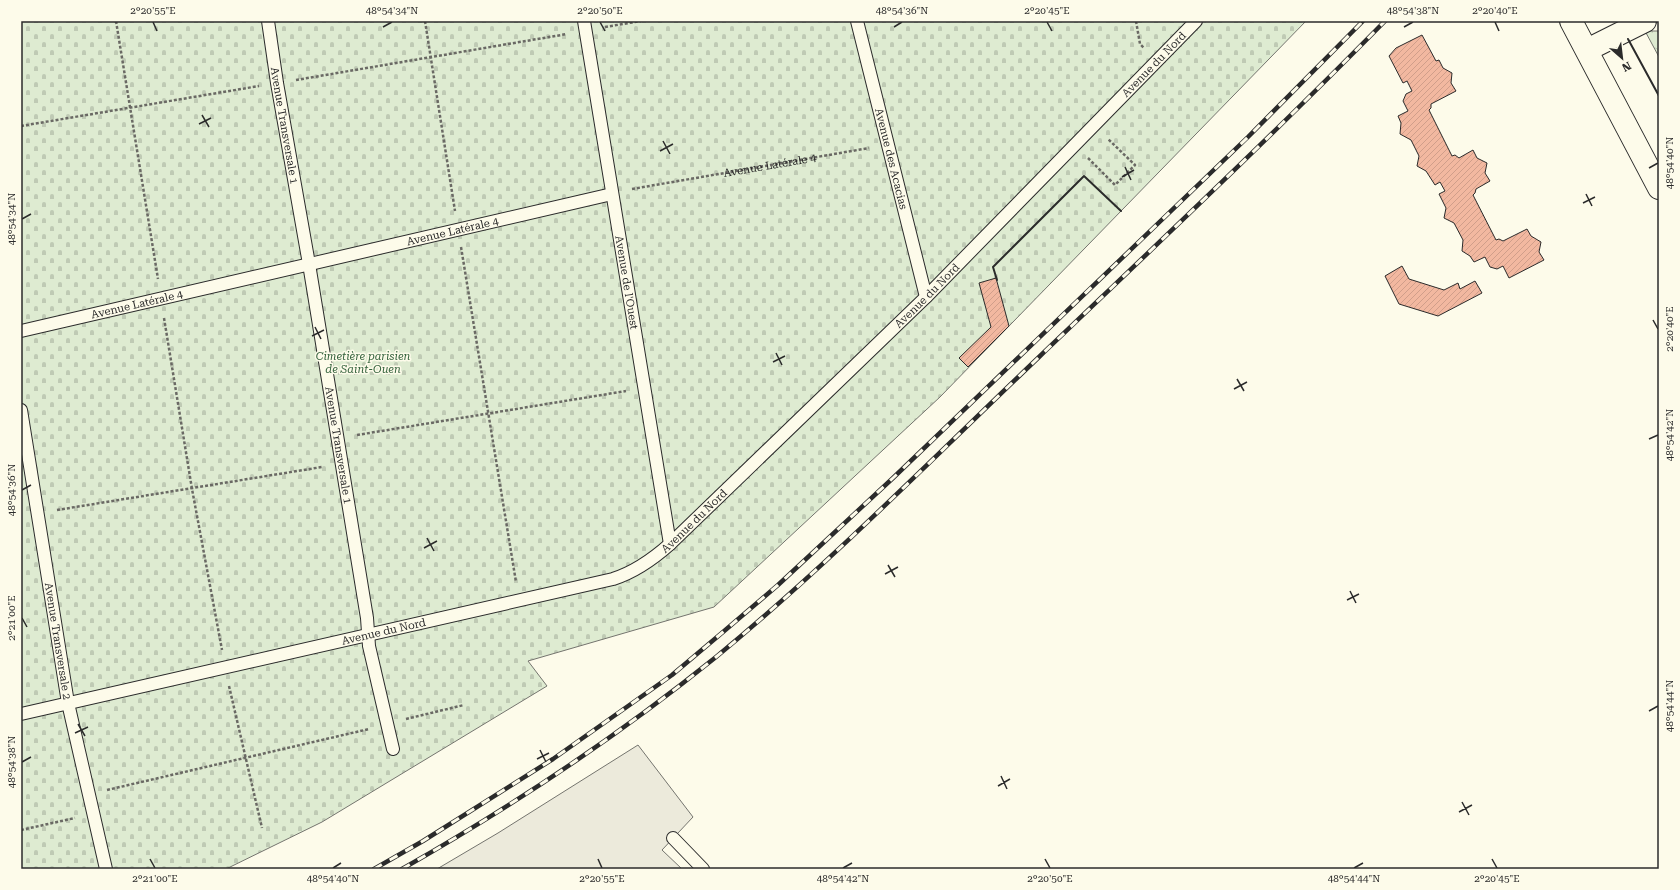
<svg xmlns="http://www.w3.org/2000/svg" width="1680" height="890" viewBox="0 0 1680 890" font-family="'Roboto Serif',serif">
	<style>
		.cemetery { fill: url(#cemetery-stones); stroke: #74746e }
		.park { fill: url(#park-crowns); stroke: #74746e }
		.parking { fill: #eceadb; stroke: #74746e }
		.building { fill: url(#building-hatch); stroke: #2b2b2b }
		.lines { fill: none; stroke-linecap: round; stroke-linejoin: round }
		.service-casing { stroke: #2b2b2b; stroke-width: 14 }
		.minor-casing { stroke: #2b2b2b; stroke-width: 24 }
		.primary-casing { stroke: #2b2b2b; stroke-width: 24 }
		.path { stroke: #6a6964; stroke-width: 2.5; stroke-dasharray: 3 2; stroke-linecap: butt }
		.service { stroke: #fdfbea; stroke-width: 12 }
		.minor { stroke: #fdfbea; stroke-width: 22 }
		.primary { stroke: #fdfbea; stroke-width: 22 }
		.rail-casing { stroke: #2b2b2b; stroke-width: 4.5 }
		.rail { stroke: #fdfbea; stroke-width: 3; stroke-dasharray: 9; stroke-linecap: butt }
		.wall { stroke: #2b2b2b; stroke-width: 2 }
		.ticks { fill: none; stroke: #2b2b2b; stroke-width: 1.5 }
		.labels { text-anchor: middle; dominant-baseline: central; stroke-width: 3; stroke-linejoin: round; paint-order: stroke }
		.street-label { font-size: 11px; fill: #2b2b2b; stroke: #fdfbea }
		.park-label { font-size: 11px; font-style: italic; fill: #34623c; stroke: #fdfbea }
		.neatline { fill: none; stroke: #2b2b2b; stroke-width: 1.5 }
		.ticks-label { font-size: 10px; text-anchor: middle; fill: #2b2b2b }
	</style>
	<defs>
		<pattern id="cemetery-stones" width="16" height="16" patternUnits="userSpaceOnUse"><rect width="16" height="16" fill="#deebd1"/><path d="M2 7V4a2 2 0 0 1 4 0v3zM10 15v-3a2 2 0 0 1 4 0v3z" fill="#bfcab4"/></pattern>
		<pattern id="park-crowns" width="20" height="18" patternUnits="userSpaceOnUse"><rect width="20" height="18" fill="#deebd1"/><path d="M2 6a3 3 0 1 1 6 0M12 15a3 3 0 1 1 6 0" fill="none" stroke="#bfcab4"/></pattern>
		<pattern id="building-hatch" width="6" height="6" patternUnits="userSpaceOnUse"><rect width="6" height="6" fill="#f2b8a0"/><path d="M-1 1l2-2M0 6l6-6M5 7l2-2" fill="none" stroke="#d09e8a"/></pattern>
	</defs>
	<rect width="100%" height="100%" fill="#fdfbea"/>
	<path class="cemetery" d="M 21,21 L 1306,21 L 940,397 L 714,607 L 528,661 L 547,686 L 322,822 L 226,869 L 21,869 Z"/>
	<path class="park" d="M 1645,31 L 1659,31 L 1659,57 Z"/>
	<path class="parking" d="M 638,745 L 693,817 L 662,850 L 682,869 L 437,869 L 498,833 Z"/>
	<g class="building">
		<path d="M 1422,35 L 1436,61 L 1439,60 L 1443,68 L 1452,73 L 1451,83 L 1456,91 L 1431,104 L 1431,108 L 1429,110 L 1452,156 L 1455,155 L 1459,158 L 1473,150 L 1477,158 L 1487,163 L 1485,173 L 1490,181 L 1476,189 L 1475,193 L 1473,195 L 1496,240 L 1499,239 L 1503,241 L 1527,229 L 1531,236 L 1541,242 L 1539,252 L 1544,260 L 1509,278 L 1503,266 L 1497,269 L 1490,267 L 1485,257 L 1474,262 L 1470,256 L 1462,251 L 1463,240 L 1454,223 L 1444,218 L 1446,208 L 1439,194 L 1445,191 L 1440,182 L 1435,185 L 1426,171 L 1417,166 L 1419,156 L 1411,140 L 1400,134 L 1401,123 L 1398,116 L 1408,111 L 1403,101 L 1406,94 L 1412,91 L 1407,81 L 1403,83 L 1389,56 L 1396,48 Z"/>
		<path d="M 1402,266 L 1409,279 L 1444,290 L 1458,283 L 1460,289 L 1475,281 L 1482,293 L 1438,316 L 1399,304 L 1385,276 Z"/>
		<path d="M 996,278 L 1009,326 L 968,367 L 959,358 L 991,327 L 979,283 Z"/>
	</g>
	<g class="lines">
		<g class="service-casing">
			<g id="service">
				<path id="s2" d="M 268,21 L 277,83 L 309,264 L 367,618 L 369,646 L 393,749"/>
				<path id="s3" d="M 584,21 L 670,544"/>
				<path id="s4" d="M 857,21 L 926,297"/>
				<path id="s5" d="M 21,331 L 612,194"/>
				<path id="s6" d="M 21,410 L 68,703 L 106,869"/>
				<path id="s7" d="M 21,714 L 613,579 C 635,572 652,560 670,544 L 926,297 L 1196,21"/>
				<path d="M 673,838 L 703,869"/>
			</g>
		</g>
		<g class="minor-casing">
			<path id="minor" d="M 1587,50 L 1645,21"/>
		</g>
		<g class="primary-casing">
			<path id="primary" d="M 1571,21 L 1659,188"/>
		</g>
		<g class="path">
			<path d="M 116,21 L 158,279"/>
			<path d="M 425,21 L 455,211"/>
			<path d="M 1136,21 L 1140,44 L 1144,48"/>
			<path d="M 605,27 L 641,21"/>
			<path d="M 296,80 L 567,34"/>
			<path d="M 21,126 L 259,86"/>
			<path d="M 1088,158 L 1115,185 L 1135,165 L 1108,139"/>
			<path id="s1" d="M 632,189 L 869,148"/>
			<path d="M 461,247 L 516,582"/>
			<path d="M 164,318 L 192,489 L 222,650"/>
			<path d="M 357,435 L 626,391"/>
			<path d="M 57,510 L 322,467"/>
			<path d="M 229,686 L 262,828"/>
			<path d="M 406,719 L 464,705"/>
			<path d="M 107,790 L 369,729"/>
			<path d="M 21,830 L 75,818"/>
		</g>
		<use href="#service" class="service"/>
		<use href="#minor" class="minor"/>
		<use href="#primary" class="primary"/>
		<g class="rail-casing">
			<g id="rail">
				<path d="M 374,869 L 423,841 L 553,759 L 672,675 L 723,632 L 778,585 L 893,478 L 1248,137 L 1363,21"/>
				<path d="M 402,869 C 511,807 618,736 716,657 C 829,564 932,459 1038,358 C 1154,247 1272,136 1385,21"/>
			</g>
		</g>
		<use href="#rail" class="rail"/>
		<g class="wall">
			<path d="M 1628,39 L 1659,96"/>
			<path d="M 997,280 L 993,267 L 1084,176 L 1121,211"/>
		</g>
	</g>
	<path class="ticks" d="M 153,22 L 157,31M 600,22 L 605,31M 1047,22 L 1052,31M 1495,22 L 1499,31M 383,27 L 392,22M 894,27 L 902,22M 1404,27 L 1413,22M 202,115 L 209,127M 199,124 L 211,118M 663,141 L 670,154M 660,151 L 673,144M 1125,167 L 1131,180M 1649,168 L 1658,163M 1122,177 L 1134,170M 1586,194 L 1592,206M 1583,203 L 1595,197M 22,219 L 31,214M 1653,320 L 1658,329M 315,327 L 321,339M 312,336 L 324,330M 776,353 L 782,365M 773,362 L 785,356M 1237,379 L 1244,391M 1234,389 L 1247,382M 1649,439 L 1658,435M 22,490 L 31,485M 427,538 L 434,551M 424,548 L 437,541M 888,565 L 895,577M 885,574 L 898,567M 1350,591 L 1356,603M 1347,600 L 1359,594M 22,618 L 27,627M 1649,711 L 1658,706M 78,724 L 85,736M 75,733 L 88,727M 540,750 L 546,762M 537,759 L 549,753M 22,762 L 31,757M 1001,776 L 1007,789M 998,786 L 1010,779M 1462,802 L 1469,815M 1459,812 L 1472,805M 150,859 L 155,868M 598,859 L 602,868M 1045,859 L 1050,868M 1492,859 L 1497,868M 333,868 L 341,863M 843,868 L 852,863M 1354,868 L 1363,863"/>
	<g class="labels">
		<g class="street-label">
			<text stroke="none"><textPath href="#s7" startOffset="1356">Avenue du Nord</textPath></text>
			<text stroke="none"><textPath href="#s2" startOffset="106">Avenue Transversale 1</textPath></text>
			<text stroke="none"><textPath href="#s4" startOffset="142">Avenue des Acacias</textPath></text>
			<text stroke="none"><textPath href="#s1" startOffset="140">Avenue Latérale 4</textPath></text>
			<text stroke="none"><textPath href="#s5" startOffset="443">Avenue Latérale 4</textPath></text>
			<text stroke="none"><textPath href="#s3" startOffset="265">Avenue de l'Ouest</textPath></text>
			<text stroke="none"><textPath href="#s7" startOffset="1032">Avenue du Nord</textPath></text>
			<text stroke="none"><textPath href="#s5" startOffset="119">Avenue Latérale 4</textPath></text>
			<text stroke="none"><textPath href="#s2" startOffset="430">Avenue Transversale 1</textPath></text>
			<text stroke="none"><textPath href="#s7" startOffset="708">Avenue du Nord</textPath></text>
			<text stroke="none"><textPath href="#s7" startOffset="372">Avenue du Nord</textPath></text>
			<text stroke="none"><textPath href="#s6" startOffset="234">Avenue Transversale 2</textPath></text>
		</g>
		<g class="park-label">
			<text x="363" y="356">Cimetière parisien<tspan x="363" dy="13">de Saint-Ouen</tspan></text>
		</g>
	</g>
	<rect width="1680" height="890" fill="none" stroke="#fdfbea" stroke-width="44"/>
	<g transform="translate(1622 58) rotate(152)" stroke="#fdfbea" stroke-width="3" paint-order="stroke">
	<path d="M0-3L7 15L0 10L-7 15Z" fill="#2b2b2b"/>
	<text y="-6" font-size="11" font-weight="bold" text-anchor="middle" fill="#2b2b2b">N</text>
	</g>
	<rect x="22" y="22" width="1636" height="846" class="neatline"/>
	<g class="ticks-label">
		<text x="153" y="14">2°20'55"E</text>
		<text x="392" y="14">48°54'34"N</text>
		<text x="600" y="14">2°20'50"E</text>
		<text x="902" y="14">48°54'36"N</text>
		<text x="1047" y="14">2°20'45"E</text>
		<text x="1413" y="14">48°54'38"N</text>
		<text x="1495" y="14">2°20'40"E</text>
		<text transform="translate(1669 163) rotate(-90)" y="4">48°54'40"N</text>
		<text transform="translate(11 219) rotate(-90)" y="4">48°54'34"N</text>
		<text transform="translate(1669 329) rotate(-90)" y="4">2°20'40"E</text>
		<text transform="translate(1669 435) rotate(-90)" y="4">48°54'42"N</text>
		<text transform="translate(11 490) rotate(-90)" y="4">48°54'36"N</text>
		<text transform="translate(11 618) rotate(-90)" y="4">2°21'00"E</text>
		<text transform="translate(1669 706) rotate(-90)" y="4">48°54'44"N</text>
		<text transform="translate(11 762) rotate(-90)" y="4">48°54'38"N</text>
		<text x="155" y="882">2°21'00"E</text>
		<text x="333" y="882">48°54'40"N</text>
		<text x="602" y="882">2°20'55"E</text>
		<text x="843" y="882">48°54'42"N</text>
		<text x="1050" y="882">2°20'50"E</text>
		<text x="1354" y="882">48°54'44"N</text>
		<text x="1497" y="882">2°20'45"E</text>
	</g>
</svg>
